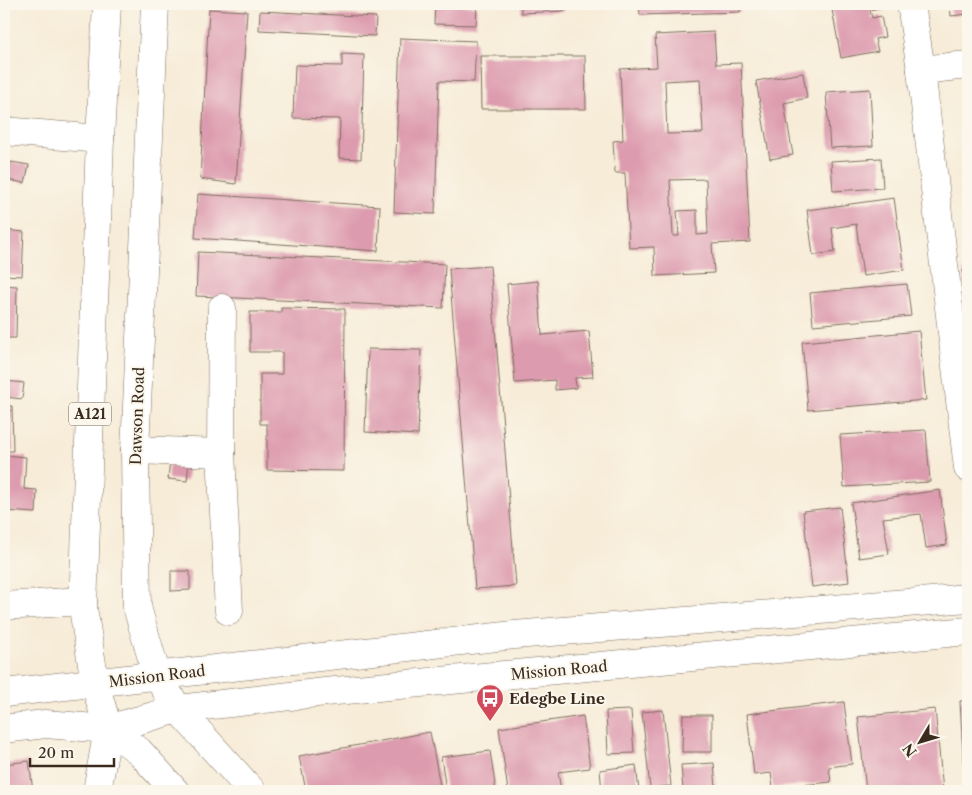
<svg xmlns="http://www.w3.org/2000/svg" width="972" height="795" viewBox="0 0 972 795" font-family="'Libre Caslon Text',serif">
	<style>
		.building { fill: #dd9baf; fill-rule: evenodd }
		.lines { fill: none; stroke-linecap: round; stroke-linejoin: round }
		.minor-casing { stroke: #7d6e5f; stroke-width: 29 }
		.highway-casing { stroke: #7d6e5f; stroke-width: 29 }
		.minor { stroke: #fff; stroke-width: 28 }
		.highway { stroke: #fff; stroke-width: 28 }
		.labels { text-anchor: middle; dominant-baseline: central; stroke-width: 4; stroke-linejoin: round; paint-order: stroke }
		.shield { fill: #fbf7ec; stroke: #75685c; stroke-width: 1 }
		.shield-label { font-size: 14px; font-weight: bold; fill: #3b2a1e }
		.street-label { font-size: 15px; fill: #3b2a1e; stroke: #fbf7ec }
		.poi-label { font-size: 15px; font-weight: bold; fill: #3b2a1e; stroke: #fbf7ec; text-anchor: start }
	</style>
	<rect width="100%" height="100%" fill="#fbf7ec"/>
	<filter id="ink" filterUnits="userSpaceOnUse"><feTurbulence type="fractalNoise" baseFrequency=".02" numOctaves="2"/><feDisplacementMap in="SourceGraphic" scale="10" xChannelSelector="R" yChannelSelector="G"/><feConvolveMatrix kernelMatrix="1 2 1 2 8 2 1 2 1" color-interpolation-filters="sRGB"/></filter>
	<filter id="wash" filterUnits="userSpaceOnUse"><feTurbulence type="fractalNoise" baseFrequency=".0096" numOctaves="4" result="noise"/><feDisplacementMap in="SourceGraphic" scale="20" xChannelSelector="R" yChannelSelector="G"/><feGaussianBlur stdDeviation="1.12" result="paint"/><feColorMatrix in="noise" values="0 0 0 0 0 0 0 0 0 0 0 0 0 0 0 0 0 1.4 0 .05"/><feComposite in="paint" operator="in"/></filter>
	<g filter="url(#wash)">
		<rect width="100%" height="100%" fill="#f7ecd8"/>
		<g id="blocks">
			<g class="building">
				<path d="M 435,4 L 477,6 L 476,25 L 434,24 Z"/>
				<path d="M 521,4 L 564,4 L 564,11 L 521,13 Z"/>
				<path d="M 639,4 L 740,4 L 740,12 L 640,15 Z"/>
				<path d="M 831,4 L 883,4 L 884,7 L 870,10 L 872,18 L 881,16 L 885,37 L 875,39 L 878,51 L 841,58 Z"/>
				<path d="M 950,4 L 968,4 L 968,14 L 951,16 Z"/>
				<path d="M 209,9 L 247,11 L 236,184 L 200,179 Z"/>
				<path d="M 260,11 L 376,17 L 375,36 L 259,30 Z"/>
				<path d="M 714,32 L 716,64 L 741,63 L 750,242 L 712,244 L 714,273 L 655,276 L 654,247 L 629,248 L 625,173 L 615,173 L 613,141 L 623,140 L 620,69 L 657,67 L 655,35 ZM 700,79 L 703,133 L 667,134 L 665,81 ZM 706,179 L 708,234 L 697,235 L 697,210 L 677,211 L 679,236 L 673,236 L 670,180 Z"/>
				<path d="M 400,38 L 476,41 L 474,82 L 439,81 L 435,214 L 394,212 Z"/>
				<path d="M 342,54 L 364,55 L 361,159 L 339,158 L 340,119 L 293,118 L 295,65 L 342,66 Z"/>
				<path d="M 480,56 L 585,56 L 586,109 L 481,109 Z"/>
				<path d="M 803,73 L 807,98 L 784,103 L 793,155 L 770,159 L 756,81 Z"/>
				<path d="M 870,89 L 873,146 L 830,148 L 826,92 Z"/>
				<path d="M 881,158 L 883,188 L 833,191 L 831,161 Z"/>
				<path d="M 11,162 L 29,165 L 25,183 L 8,180 Z"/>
				<path d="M 198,194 L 380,206 L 378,251 L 195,238 Z"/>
				<path d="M 894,198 L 904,270 L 863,276 L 856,224 L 832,228 L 835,252 L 813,255 L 807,210 Z"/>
				<path d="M 4,230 L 24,232 L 22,276 L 4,275 Z"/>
				<path d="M 198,252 L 445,264 L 443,308 L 196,296 Z"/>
				<path d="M 490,266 L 516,586 L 475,589 L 449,269 Z"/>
				<path d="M 968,269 L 968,306 L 967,306 L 963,270 Z"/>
				<path d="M 538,281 L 542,335 L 589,331 L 593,377 L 575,378 L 576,388 L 555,390 L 555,380 L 515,383 L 507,284 Z"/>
				<path d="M 907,284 L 911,316 L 813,325 L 810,293 Z"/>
				<path d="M 4,285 L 17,286 L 16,338 L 4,338 Z"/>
				<path d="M 281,308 L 345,309 L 344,471 L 267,470 L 267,424 L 260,424 L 260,374 L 282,374 L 282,352 L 250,352 L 250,312 L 281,312 Z"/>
				<path d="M 919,331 L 926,400 L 808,410 L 802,342 Z"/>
				<path d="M 368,349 L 421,350 L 418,435 L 365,432 Z"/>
				<path d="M 6,381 L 24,383 L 22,399 L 5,397 Z"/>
				<path d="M 4,406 L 12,406 L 13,451 L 4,451 Z"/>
				<path d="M 926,430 L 930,482 L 844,487 L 840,435 Z"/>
				<path d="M 4,455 L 26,457 L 24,489 L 37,490 L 36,513 L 4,511 Z"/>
				<path d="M 170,460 L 189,462 L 187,481 L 168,479 Z"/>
				<path d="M 940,490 L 947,545 L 926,548 L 921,514 L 883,518 L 889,554 L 859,558 L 851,503 Z"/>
				<path d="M 840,507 L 849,582 L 812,587 L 803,511 Z"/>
				<path d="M 171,571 L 190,571 L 190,590 L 171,591 Z"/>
				<path d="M 960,701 L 968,701 L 968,791 L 965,791 Z"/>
				<path d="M 844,702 L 852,764 L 829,767 L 831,782 L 773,788 L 771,773 L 754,775 L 747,714 Z"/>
				<path d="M 935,709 L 943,791 L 866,791 L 858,717 Z"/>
				<path d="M 631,710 L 634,753 L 608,754 L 606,711 Z"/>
				<path d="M 663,710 L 671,786 L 650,788 L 642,712 Z"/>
				<path d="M 683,715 L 712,715 L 712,752 L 682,752 Z"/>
				<path d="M 583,716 L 590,768 L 558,772 L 561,791 L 508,791 L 499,728 Z"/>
				<path d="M 430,732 L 441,791 L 306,791 L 299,756 Z"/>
				<path d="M 490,751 L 496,791 L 446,791 L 441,757 Z"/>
				<path d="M 29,761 L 33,791 L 4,791 L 4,764 Z"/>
				<path d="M 714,763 L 716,788 L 683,790 L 681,765 Z"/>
				<path d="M 636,765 L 639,791 L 602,791 L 600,770 Z"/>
			</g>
		</g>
	</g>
	<g filter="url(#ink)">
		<use href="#blocks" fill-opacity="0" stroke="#7d6e5f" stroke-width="1"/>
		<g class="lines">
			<g class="minor-casing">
				<g id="minor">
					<path d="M 911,4 L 921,70 L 968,468"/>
					<path d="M 921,70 L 968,65"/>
					<path d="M 4,131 L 100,139"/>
					<path d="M 222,308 L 221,453 L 229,611"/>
					<path d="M 135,450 L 221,453"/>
					<path d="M 4,606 L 83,601"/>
					<path d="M 4,693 L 514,635 L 968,598"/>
					<path d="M 4,729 L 45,724 L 108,729 L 178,709 L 325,692 L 968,631"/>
					<path d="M 97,791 L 108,729"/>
				</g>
			</g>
			<g class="highway-casing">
				<g id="highway">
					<path d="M 107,4 L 100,139 L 83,608 L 95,683 L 108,729 L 139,751 L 175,791"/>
					<path d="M 155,4 L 135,450 L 137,607 L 157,676 L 178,709 L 252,791"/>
				</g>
			</g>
			<use href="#minor" class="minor"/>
			<use href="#highway" class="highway"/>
		</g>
	</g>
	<defs>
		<g id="bus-pin" transform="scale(1.4375)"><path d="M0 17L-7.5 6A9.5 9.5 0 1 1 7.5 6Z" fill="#d1495b" stroke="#fbf7ec"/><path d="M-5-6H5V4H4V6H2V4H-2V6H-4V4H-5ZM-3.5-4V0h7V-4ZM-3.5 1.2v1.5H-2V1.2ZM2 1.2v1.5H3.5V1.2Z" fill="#fff"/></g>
	</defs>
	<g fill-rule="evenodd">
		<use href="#bus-pin" x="490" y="698"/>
	</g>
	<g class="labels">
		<rect class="shield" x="69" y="402.5" width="42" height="23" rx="4"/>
		<g class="shield-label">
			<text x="90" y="414">A121</text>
		</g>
		<g class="street-label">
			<text transform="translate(137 416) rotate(-88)">Dawson Road</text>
			<text transform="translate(559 670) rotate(-5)">Mission Road</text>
			<text transform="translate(157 676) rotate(-7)">Mission Road</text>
		</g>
		<g class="poi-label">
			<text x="509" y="698">Edegbe Line</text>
		</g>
	</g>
	<rect width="972" height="795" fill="none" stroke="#fbf7ec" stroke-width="20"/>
	<g transform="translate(920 742) rotate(232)" stroke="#fbf7ec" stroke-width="4" paint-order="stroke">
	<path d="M0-4L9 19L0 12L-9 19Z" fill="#3b2a1e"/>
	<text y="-8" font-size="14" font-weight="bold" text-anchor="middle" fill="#3b2a1e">N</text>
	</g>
	<path d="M30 758v8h84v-8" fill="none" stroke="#3b2a1e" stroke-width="2.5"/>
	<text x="38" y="758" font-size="15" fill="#3b2a1e" stroke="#fbf7ec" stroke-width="4" paint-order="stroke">20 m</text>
</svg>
